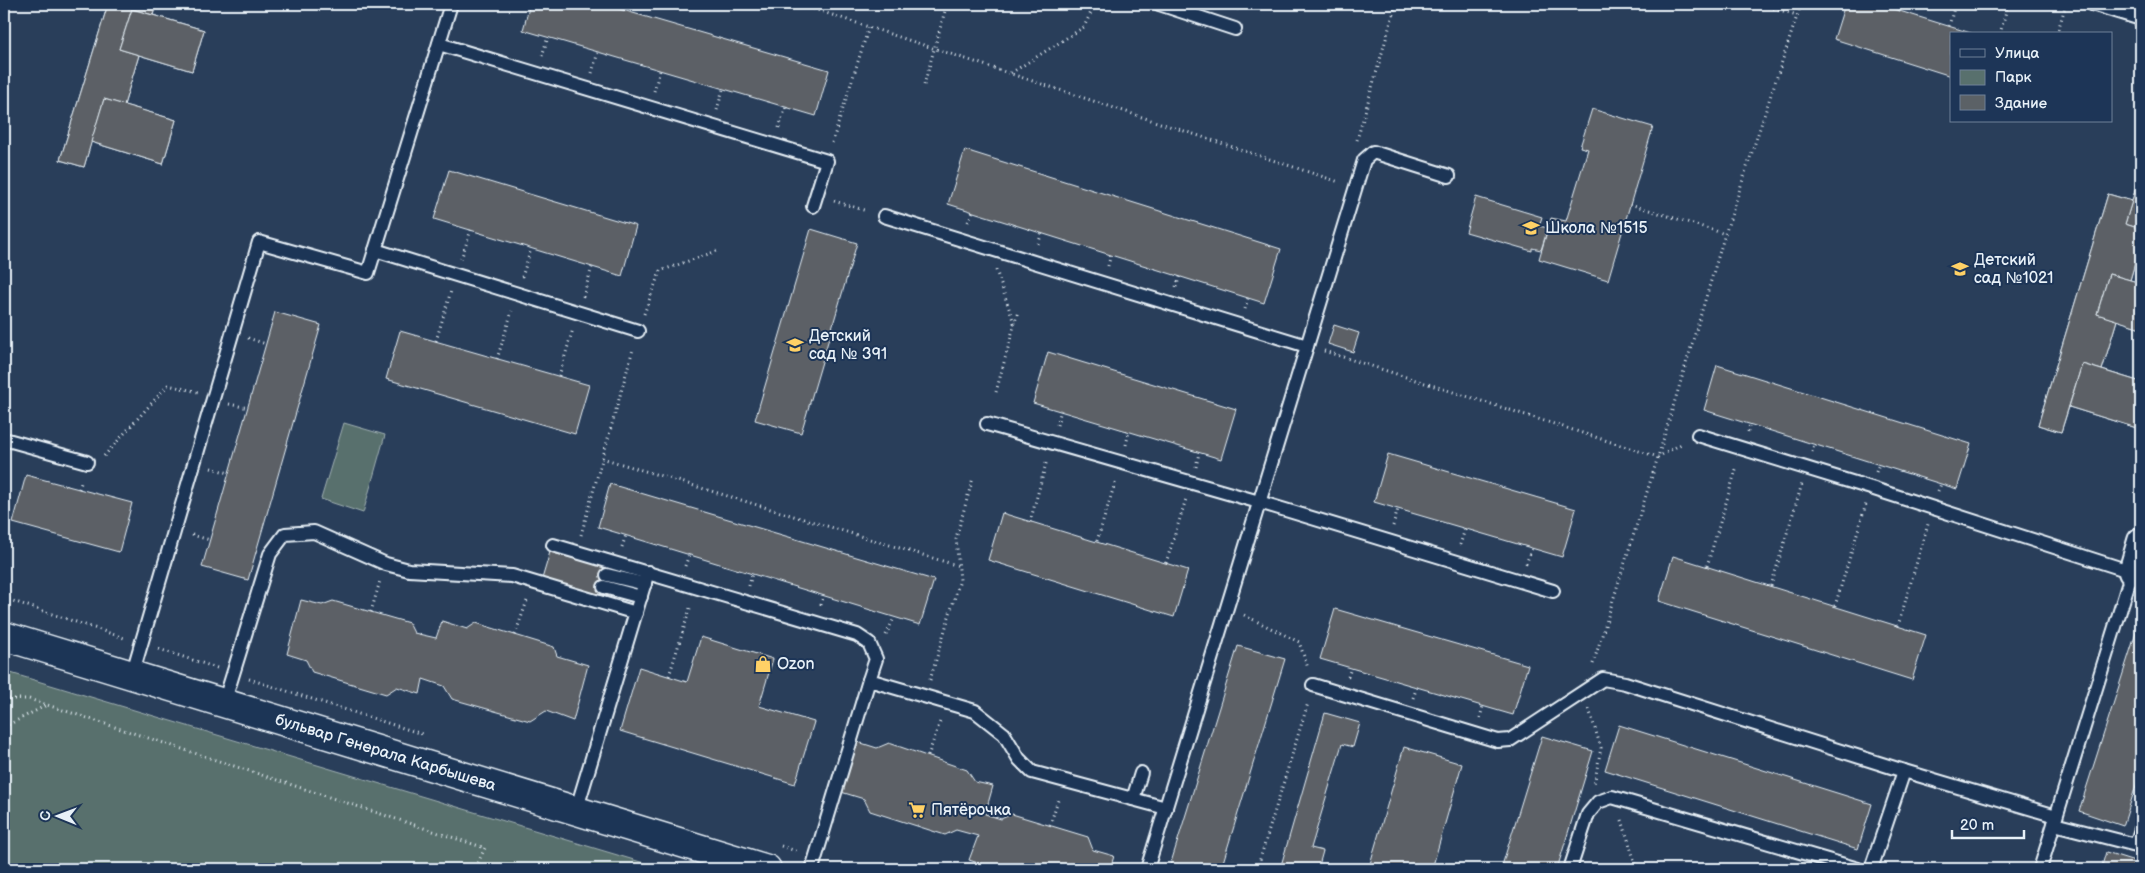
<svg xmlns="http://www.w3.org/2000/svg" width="2145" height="873" viewBox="0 0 2145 873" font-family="'Balsamiq Sans',sans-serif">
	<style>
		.green { fill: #58706d; stroke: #a0b0b2 }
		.building { fill: #5b6166; stroke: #e8f1f8 }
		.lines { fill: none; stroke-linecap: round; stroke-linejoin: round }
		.lane-casing { stroke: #e8f1f8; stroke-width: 16 }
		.street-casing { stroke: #e8f1f8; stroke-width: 30 }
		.secondary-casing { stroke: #e8f1f8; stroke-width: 31 }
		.path { stroke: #e8f1f8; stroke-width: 3; stroke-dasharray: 1 4; stroke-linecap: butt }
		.lane { stroke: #1d3557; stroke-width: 12 }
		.street { stroke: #1d3557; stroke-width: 26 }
		.secondary { stroke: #1d3557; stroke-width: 28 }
		.labels { text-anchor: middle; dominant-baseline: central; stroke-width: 4; stroke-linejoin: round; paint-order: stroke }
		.poi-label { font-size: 16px; fill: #e8f1f8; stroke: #1d3557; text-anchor: start }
		.street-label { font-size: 16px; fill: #e8f1f8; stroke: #1d3557 }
	</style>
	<rect width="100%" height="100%" fill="#293e5a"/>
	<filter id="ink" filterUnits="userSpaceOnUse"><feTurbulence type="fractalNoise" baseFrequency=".02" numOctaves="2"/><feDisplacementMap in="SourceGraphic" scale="10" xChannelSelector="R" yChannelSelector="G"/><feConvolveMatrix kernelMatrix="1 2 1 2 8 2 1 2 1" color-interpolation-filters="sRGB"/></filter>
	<g filter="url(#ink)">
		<g class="green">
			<path d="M 344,423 L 385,435 L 363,513 L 321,499 Z"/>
			<path d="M 4,671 L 664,869 L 4,869 Z"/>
		</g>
		<g class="building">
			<path d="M 108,4 L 156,4 L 153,15 L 204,30 L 192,71 L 139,55 L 124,105 L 176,120 L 163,164 L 91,142 L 84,167 L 60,160 Z"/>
			<path d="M 108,4 L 156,4 L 153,15 L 132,9 L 119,49 L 139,55 L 124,105 L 104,99 L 84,167 L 60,160 Z"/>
			<path d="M 530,4 L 602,4 L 829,70 L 816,116 L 523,30 Z"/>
			<path d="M 1845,4 L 1877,4 L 1974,34 L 1951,34 L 1951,76 L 1834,39 Z"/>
			<path d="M 132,9 L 204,30 L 192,71 L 119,49 Z"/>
			<path d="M 104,99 L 176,120 L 163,164 L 91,142 Z"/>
			<path d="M 1592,109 L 1653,127 L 1608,280 L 1539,259 L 1551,218 L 1566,221 L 1588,149 L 1580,147 Z"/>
			<path d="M 965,150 L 1281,249 L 1264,303 L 948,204 Z"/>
			<path d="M 449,170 L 636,226 L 622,276 L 434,219 Z"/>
			<path d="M 2138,181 L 2141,182 L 2141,243 L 2130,280 L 2141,283 L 2141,328 L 2117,320 L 2102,370 L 2141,382 L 2140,429 L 2069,407 L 2061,432 L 2038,425 L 2108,194 L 2132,201 Z"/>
			<path d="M 2138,181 L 2141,182 L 2141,229 L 2125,224 Z"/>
			<path d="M 2108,194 L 2132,201 L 2125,224 L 2141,229 L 2141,243 L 2130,280 L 2109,274 L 2097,314 L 2117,320 L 2102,370 L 2082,364 L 2061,432 L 2038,425 Z"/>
			<path d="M 1476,197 L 1542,217 L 1539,226 L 1548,228 L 1541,250 L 1532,248 L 1532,251 L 1466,232 Z"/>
			<path d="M 811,229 L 857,243 L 801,433 L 755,420 Z"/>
			<path d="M 2109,274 L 2141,283 L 2141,328 L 2097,314 Z"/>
			<path d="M 275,312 L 321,325 L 248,580 L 202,567 Z"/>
			<path d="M 1334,325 L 1359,333 L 1353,352 L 1328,344 Z"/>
			<path d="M 400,331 L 589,385 L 575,434 L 386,379 Z"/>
			<path d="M 1048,352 L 1236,409 L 1221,459 L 1033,403 Z"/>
			<path d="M 2082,364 L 2141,382 L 2140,429 L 2069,407 Z"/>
			<path d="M 1717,365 L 1971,444 L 1957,489 L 1704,410 Z"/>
			<path d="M 1388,454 L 1576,509 L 1562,557 L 1374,502 Z"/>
			<path d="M 26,475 L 132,503 L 119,552 L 13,523 Z"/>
			<path d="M 610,484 L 934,580 L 920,625 L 598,527 Z"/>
			<path d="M 1002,513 L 1188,570 L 1174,617 L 988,560 Z"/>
			<path d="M 550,552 L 609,568 L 601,595 L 542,579 Z"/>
			<path d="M 1673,556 L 1926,635 L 1912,680 L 1659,601 Z"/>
			<path d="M 301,600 L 322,605 L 333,601 L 409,623 L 414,633 L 436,638 L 442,621 L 467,629 L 476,623 L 554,647 L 557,656 L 588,665 L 573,721 L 546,711 L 530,721 L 452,699 L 444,686 L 423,679 L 420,694 L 397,687 L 386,694 L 312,672 L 306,660 L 287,654 Z"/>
			<path d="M 1335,609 L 1528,665 L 1513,715 L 1320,659 Z"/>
			<path d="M 2141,617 L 2141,770 L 2123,826 L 2079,811 Z"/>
			<path d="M 701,637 L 773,659 L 759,706 L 814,722 L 795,784 L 620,731 L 639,667 L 687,682 Z"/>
			<path d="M 1238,646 L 1285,659 L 1221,869 L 1169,869 Z"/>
			<path d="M 1325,713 L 1360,723 L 1353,747 L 1342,744 L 1311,848 L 1323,851 L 1318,869 L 1280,869 Z"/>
			<path d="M 1619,725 L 1872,804 L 1858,849 L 1605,770 Z"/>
			<path d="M 1542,736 L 1593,751 L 1557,869 L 1501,869 Z"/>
			<path d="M 858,742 L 877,748 L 889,743 L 967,770 L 975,782 L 993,786 L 985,814 L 1001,819 L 1012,814 L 1088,837 L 1093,850 L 1114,856 L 1110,869 L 988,869 L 987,866 L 969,860 L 978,836 L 956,830 L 945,835 L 870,811 L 864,799 L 841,792 Z"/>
			<path d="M 1404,747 L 1462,764 L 1432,869 L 1387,869 L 1370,864 Z"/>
			<path d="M 2106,852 L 2141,863 L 2141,869 L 2101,869 Z"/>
		</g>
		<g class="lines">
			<g class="lane-casing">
				<g id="lane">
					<path d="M 1159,4 L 1235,29"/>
					<path d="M 2092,4 L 2141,19"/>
					<path d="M 439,44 L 827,161 L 813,206"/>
					<path d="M 884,216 L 1307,346"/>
					<path d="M 375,250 L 638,331"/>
					<path d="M 987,424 L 1259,502 L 1553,591"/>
					<path d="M 1698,435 L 1871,488 L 2132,572 L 2040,869"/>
					<path d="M 4,439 L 87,462"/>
					<path d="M 553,545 L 857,635 L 869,643 L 876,659 L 869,680 L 975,711 L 1004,734 L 1019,759 L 1032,772 L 1166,808"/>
					<path d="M 607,575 L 645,584"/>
					<path d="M 604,587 L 641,597"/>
					<path d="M 132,675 L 259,242 L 368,273 L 451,4"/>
					<path d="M 1313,685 L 1498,741 L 1510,740 L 1603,679 L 1625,683 L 1904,771 L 1871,869"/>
					<path d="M 224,703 L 270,554 L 285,534 L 314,532 L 386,564 L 409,570 L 512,576 L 636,613"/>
					<path d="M 1904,771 L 2056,816"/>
					<path d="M 1133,799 L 1141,773"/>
					<path d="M 576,811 L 648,572"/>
					<path d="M 2054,824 L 2136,845 L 2141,829"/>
					<path d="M 812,869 L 869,680"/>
					<path d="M 1147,869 L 1364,160 L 1373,152 L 1449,176"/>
					<path d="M 1570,869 L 1588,814 L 1598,802 L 1612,797 L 1858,869"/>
				</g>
			</g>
			<g class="street-casing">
				<path id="street" d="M 2132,572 L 2141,541"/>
			</g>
			<g class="secondary-casing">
				<g id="secondary">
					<path id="s1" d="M 4,636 L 767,869"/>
				</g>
			</g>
			<g class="path">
				<path d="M 799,4 L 1339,182"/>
				<path d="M 1759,4 L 1797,15"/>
				<path d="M 1237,9 L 1261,4"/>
				<path d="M 1898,10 L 1900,4"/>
				<path d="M 1949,26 L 1955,4"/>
				<path d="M 2000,34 L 2008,4"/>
				<path d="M 2057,34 L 2066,4"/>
				<path d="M 542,56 L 548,37"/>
				<path d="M 592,73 L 598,52"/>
				<path d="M 1011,73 L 1084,27 L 1095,4"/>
				<path d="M 924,85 L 947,4"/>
				<path d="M 654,91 L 660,70"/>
				<path d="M 717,110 L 723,89"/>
				<path d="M 779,128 L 786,107"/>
				<path d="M 1357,140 L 1396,4"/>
				<path d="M 832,143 L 869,27"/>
				<path d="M 834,201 L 867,211"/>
				<path d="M 1630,204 L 1725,234"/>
				<path d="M 968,222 L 973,211"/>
				<path d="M 1038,244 L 1042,233"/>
				<path d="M 461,259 L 471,230"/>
				<path d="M 1108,266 L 1111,254"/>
				<path d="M 996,270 L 1014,323"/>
				<path d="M 522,277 L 531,249"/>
				<path d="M 1176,287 L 1180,276"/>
				<path d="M 583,297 L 592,267"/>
				<path d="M 1245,309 L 1248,298"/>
				<path d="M 644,314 L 660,271 L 717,251"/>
				<path d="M 248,338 L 266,344"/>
				<path d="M 436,341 L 451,291"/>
				<path d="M 1324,351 L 1658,457 L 1683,443"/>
				<path d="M 497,359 L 512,311"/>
				<path d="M 559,376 L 573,329"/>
				<path d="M 996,392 L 1018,311"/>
				<path d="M 229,404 L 248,408"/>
				<path d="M 1057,425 L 1061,410"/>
				<path d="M 1748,432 L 1750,424"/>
				<path d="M 1126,445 L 1129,432"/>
				<path d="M 1812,452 L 1814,444"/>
				<path d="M 104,456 L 168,385 L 198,392"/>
				<path d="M 602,458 L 959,566"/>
				<path d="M 1196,467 L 1199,453"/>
				<path d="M 211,468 L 229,473"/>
				<path d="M 1876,472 L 1879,464"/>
				<path d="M 79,489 L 82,480"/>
				<path d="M 1938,491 L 1941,484"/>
				<path d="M 1030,522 L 1047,460"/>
				<path d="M 1393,526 L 1398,509"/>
				<path d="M 192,535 L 210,540"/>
				<path d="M 581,535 L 633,349"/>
				<path d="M 1097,541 L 1116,480"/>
				<path d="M 1460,545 L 1465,529"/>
				<path d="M 622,547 L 626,535"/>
				<path d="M 1166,563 L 1186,499"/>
				<path d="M 1526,564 L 1532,548"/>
				<path d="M 685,566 L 689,555"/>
				<path d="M 1707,566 L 1737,466"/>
				<path d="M 749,586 L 752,574"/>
				<path d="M 1771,586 L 1802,484"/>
				<path d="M 4,598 L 124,638"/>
				<path d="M 821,605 L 823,596"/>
				<path d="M 1835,606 L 1866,504"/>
				<path d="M 371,612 L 380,581"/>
				<path d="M 1244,615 L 1299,642 L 1308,668"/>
				<path d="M 1898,626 L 1928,524"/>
				<path d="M 515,635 L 528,598"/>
				<path d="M 886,635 L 894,618"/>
				<path d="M 159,649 L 217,668"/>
				<path d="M 1593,664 L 1658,457 L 1725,234 L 1801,4"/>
				<path d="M 669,676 L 691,605"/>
				<path d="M 1348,677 L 1351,668"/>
				<path d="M 249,679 L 422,734"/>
				<path d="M 930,680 L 960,580 L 956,538 L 973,478"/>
				<path d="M 1413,698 L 1417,687"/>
				<path d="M 4,699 L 29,699 L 485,848 L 475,869"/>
				<path d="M 1589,709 L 1601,748 L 1594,785"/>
				<path d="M 1480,718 L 1483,706"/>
				<path d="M 4,727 L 47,705"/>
				<path d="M 928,756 L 941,719"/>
				<path d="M 1622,820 L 1637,869"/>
				<path d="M 1050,825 L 1059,797"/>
				<path d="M 781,846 L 799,852"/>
				<path d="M 4,865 L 20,869"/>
				<path d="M 1257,869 L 1308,703"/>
			</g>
			<use href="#lane" class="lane"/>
			<use href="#street" class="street"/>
			<use href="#secondary" class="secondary"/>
		</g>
	</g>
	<defs>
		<g id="school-bare" transform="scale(1.35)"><path d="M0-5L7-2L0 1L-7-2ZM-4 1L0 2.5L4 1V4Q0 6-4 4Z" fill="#ffd166" stroke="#1d3557" stroke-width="2.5" paint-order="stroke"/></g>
		<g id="shop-bare" transform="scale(1.35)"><path d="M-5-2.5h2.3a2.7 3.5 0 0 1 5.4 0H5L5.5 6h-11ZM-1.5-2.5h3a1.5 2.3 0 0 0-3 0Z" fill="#ffd166" stroke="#1d3557" stroke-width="2.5" paint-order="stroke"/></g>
		<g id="supermarket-bare" transform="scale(1.35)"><path d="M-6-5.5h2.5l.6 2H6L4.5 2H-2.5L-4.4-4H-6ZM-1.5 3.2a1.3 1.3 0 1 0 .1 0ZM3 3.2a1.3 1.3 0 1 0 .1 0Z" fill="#ffd166" stroke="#1d3557" stroke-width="2.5" paint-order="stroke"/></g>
	</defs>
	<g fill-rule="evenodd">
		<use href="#school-bare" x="1531" y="228"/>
		<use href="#school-bare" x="1960" y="269"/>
		<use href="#school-bare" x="795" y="345"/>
		<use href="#shop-bare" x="763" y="664"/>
		<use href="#supermarket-bare" x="917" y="810"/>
	</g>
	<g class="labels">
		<g class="poi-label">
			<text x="1545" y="228">Школа №1515</text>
			<text x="1974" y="260">Детский<tspan x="1974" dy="18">сад №1021</tspan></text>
			<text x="809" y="336">Детский<tspan x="809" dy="18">сад № 391</tspan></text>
			<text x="777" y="664">Ozon</text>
			<text x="931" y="810">Пятёрочка</text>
		</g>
		<g class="street-label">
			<text stroke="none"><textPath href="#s1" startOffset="399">бульвар Генерала Карбышева</textPath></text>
		</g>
	</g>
	<rect width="2145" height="873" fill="none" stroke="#1d3557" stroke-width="20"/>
	<rect x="10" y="10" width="2125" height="853" fill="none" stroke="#e8f1f8" stroke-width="2" filter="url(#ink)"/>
	<rect x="1950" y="32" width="162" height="90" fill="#1d3557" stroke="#6e8097"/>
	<rect x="1960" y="49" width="25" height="8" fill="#1d3557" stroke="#6e8097"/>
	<text x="1995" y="58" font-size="15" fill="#e8f1f8">Улица</text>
	<rect x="1960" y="70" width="25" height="15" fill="#58706d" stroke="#6e8097"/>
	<text x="1995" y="82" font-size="15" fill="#e8f1f8">Парк</text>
	<rect x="1960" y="95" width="25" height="15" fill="#5b6166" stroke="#6e8097"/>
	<text x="1995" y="108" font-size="15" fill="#e8f1f8">Здание</text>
	<g transform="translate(58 816) rotate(271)" stroke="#1d3557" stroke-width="4" paint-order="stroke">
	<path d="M0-4L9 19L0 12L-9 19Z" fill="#e8f1f8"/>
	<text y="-8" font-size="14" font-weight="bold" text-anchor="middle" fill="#e8f1f8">С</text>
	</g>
	<path d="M1952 830v8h72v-8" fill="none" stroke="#e8f1f8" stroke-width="2.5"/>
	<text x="1960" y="830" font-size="15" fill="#e8f1f8" stroke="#1d3557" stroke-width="4" paint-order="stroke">20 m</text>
</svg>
